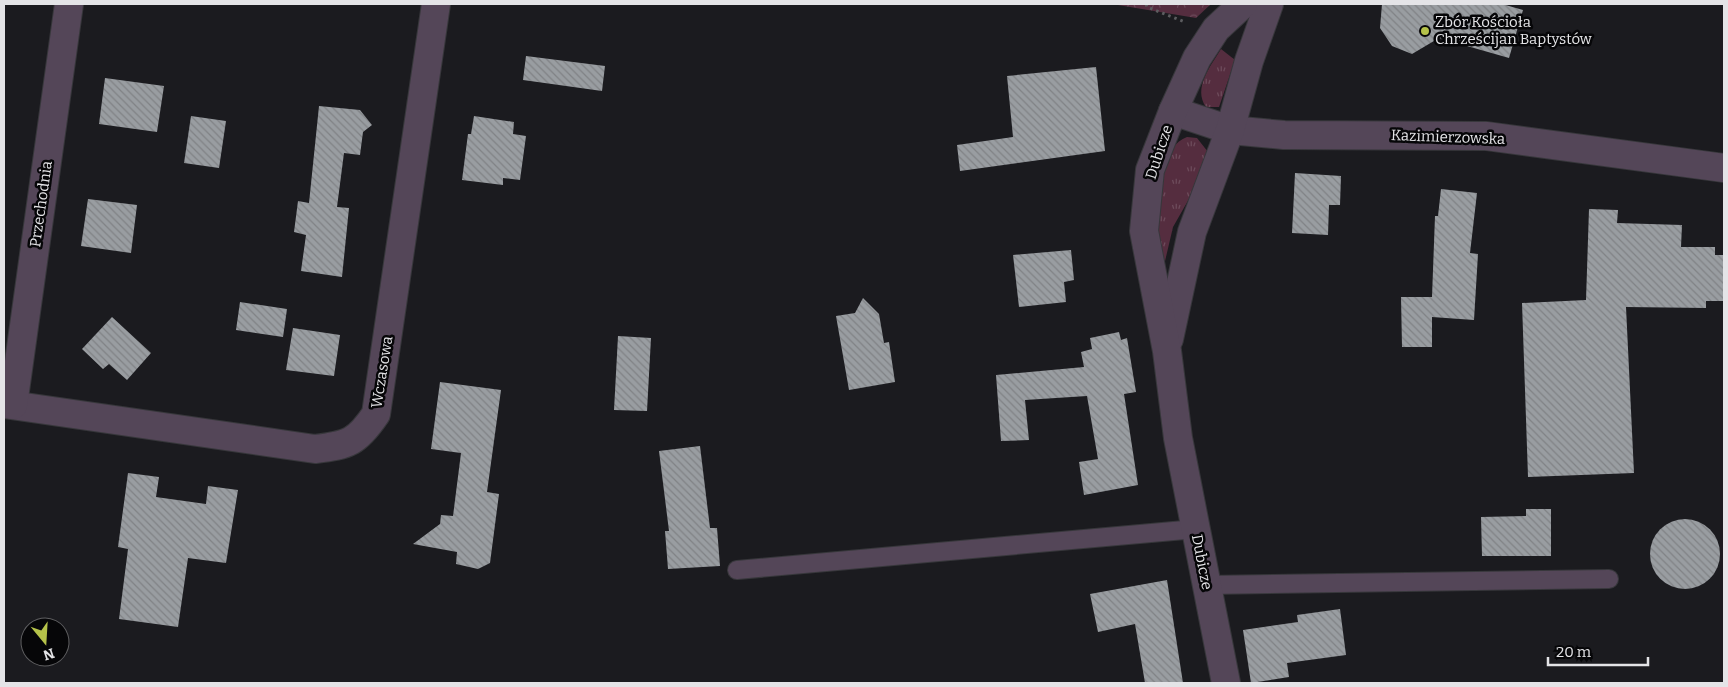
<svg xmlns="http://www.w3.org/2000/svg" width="1728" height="687" viewBox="0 0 1728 687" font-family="Bitter,serif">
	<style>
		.grass { fill: url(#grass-tufts) }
		.park { fill: url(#park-crowns) }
		.building { fill: url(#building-back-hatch) }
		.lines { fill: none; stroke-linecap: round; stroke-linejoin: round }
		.lane-casing { stroke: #37373b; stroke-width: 20 }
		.street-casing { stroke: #37373b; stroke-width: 30 }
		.path { stroke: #5d5d60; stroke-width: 3; stroke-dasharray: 2.5 4; stroke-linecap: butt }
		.lane { stroke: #544658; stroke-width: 18 }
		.street { stroke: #544658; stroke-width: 28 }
		.poi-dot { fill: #b5c24a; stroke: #060608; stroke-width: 2 }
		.labels { text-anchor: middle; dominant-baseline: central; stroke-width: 5; stroke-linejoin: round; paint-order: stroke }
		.poi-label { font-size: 15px; fill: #e4e4e7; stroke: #060608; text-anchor: start }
		.street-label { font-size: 15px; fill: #e4e4e7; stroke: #060608 }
	</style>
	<defs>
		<pattern id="grass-tufts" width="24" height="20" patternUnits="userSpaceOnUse" patternTransform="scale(1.25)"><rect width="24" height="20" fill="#552d3f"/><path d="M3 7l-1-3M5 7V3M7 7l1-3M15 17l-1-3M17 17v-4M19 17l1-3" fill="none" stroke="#6d4b5b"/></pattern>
		<pattern id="park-crowns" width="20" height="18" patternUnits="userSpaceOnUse" patternTransform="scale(1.25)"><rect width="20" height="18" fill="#552d3f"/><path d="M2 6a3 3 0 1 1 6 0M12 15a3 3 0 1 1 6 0" fill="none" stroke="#6d4b5b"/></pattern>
		<pattern id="building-back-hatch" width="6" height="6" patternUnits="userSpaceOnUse" patternTransform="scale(1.25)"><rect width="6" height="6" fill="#999da1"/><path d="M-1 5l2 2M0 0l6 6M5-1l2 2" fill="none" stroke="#808285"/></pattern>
	</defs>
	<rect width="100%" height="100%" fill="#1b1b1f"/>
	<g class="grass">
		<path d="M 1221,49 L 1235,60 L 1219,107 L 1206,107 C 1193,88 1210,67 1221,49 Z"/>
		<path d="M 1187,137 L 1197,138 L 1208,152 L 1202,176 L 1173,227 L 1162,274 C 1157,241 1148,152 1187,137 Z"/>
	</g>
	<path class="park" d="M 1112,4 L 1211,4 L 1196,18 Z"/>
	<g class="building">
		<path d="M 1382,4 L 1502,4 L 1523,10 L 1509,58 L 1439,38 L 1412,54 L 1392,46 L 1380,28 Z"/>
		<path d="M 526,56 L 605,66 L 602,91 L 523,80 Z"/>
		<path d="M 1096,67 L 1105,151 L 960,171 L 957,145 L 1013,137 L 1007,76 Z"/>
		<path d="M 105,78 L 164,86 L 157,132 L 99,124 Z"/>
		<path d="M 319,106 L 360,110 L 372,125 L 363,132 L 360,155 L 344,153 L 337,207 L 349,208 L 342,277 L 301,271 L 306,235 L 294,232 L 298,201 L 309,203 Z"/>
		<path d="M 191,116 L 226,121 L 219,168 L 184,163 Z"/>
		<path d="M 474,116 L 514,122 L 513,134 L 526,136 L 520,180 L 503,178 L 503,185 L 462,180 L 468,134 L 471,134 Z"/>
		<path d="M 1295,173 L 1341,176 L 1340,205 L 1329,205 L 1328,235 L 1292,233 Z"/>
		<path d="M 1441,189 L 1477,193 L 1470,253 L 1478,254 L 1474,320 L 1432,317 L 1432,347 L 1402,347 L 1401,297 L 1432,297 L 1435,216 L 1438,216 Z"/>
		<path d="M 88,199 L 137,205 L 131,253 L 81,246 Z"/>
		<path d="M 1589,209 L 1618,210 L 1617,223 L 1682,225 L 1681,247 L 1715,247 L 1715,255 L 1724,255 L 1724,301 L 1706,301 L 1706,308 L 1626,307 L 1634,473 L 1528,477 L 1522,303 L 1586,300 Z"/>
		<path d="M 1071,250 L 1074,280 L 1064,282 L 1066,302 L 1019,307 L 1013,255 Z"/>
		<path d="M 863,298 L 879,314 L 884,343 L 889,342 L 895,382 L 849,390 L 836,316 L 855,313 Z"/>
		<path d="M 240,302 L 287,309 L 283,337 L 236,330 Z"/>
		<path d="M 112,317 L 151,353 L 127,380 L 109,364 L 103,369 L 82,349 Z"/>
		<path d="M 293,328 L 340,335 L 334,376 L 286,370 Z"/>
		<path d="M 1119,332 L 1121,340 L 1127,338 L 1136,392 L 1124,394 L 1138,485 L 1084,495 L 1079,462 L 1098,459 L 1087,396 L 1025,400 L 1029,440 L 1001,441 L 996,375 L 1084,367 L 1081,352 L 1092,349 L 1090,338 Z"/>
		<path d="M 618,336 L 651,338 L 647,411 L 614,410 Z"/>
		<path d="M 440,382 L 501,390 L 487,492 L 499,494 L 490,563 L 478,569 L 456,564 L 457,552 L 413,544 L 440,524 L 441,515 L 453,516 L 461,453 L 431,449 Z"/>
		<path d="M 700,446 L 710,528 L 717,528 L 720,566 L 668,569 L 665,531 L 669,531 L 659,451 Z"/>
		<path d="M 128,473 L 159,477 L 156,497 L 206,504 L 208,486 L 238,490 L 226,563 L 188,558 L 178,627 L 119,619 L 128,549 L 118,547 Z"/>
		<path d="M 1526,509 L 1551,509 L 1551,556 L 1482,556 L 1481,517 L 1526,516 Z"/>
		<circle cx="1685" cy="554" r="35"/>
		<path d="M 1167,580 L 1183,683 L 1145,683 L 1135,624 L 1098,632 L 1090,594 Z"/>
		<path d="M 1340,609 L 1346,655 L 1287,663 L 1289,677 L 1251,683 L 1243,630 L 1298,622 L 1297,615 Z"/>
	</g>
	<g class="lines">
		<g class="lane-casing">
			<g id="lane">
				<path d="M 737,570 L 1196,529"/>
				<path d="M 1206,585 L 1609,579"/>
			</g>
		</g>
		<g class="street-casing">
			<g id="street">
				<path d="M 1173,111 L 1230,130 L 1284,135 L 1486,136 L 1724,168"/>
				<path d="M 1169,339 L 1192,232 L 1230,130 L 1249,61 L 1269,4"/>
				<path d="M 4,404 L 315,449 C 349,445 357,442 376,414 L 436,4"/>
				<path d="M 13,405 L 69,4"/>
				<path d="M 1226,683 L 1178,438 L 1167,351 L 1144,231 L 1150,170 L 1173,111 L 1197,58 L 1216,29 L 1243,4"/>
			</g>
		</g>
		<path class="path" d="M 1146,4 L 1147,7 L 1185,22"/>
		<use href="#lane" class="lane"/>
		<use href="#street" class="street"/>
	</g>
	<circle class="poi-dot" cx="1425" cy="31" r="5"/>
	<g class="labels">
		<g class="poi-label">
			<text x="1435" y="22">Zbór Kościoła<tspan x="1435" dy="17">Chrześcijan Baptystów</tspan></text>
		</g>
		<g class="street-label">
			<text transform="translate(1448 137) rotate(2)">Kazimierzowska</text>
			<text transform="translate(1159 152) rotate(-72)">Dubicze</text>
			<text transform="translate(41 204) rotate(-82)">Przechodnia</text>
			<text transform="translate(382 372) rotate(-81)">Wczasowa</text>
			<text transform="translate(1202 562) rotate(79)">Dubicze</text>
		</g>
	</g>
	<rect width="1728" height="687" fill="none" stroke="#e4e4e7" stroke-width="10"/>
	<g transform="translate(45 642) rotate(162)"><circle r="24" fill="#060608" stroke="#5f5f61"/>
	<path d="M0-4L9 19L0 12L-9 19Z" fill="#b5c24a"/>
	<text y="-8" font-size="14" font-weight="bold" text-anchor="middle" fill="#e4e4e7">N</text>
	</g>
	<path d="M1548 657v8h100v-8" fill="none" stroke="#e4e4e7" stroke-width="2.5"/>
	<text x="1556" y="657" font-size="15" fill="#e4e4e7" stroke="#060608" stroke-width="4" paint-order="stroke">20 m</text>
</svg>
